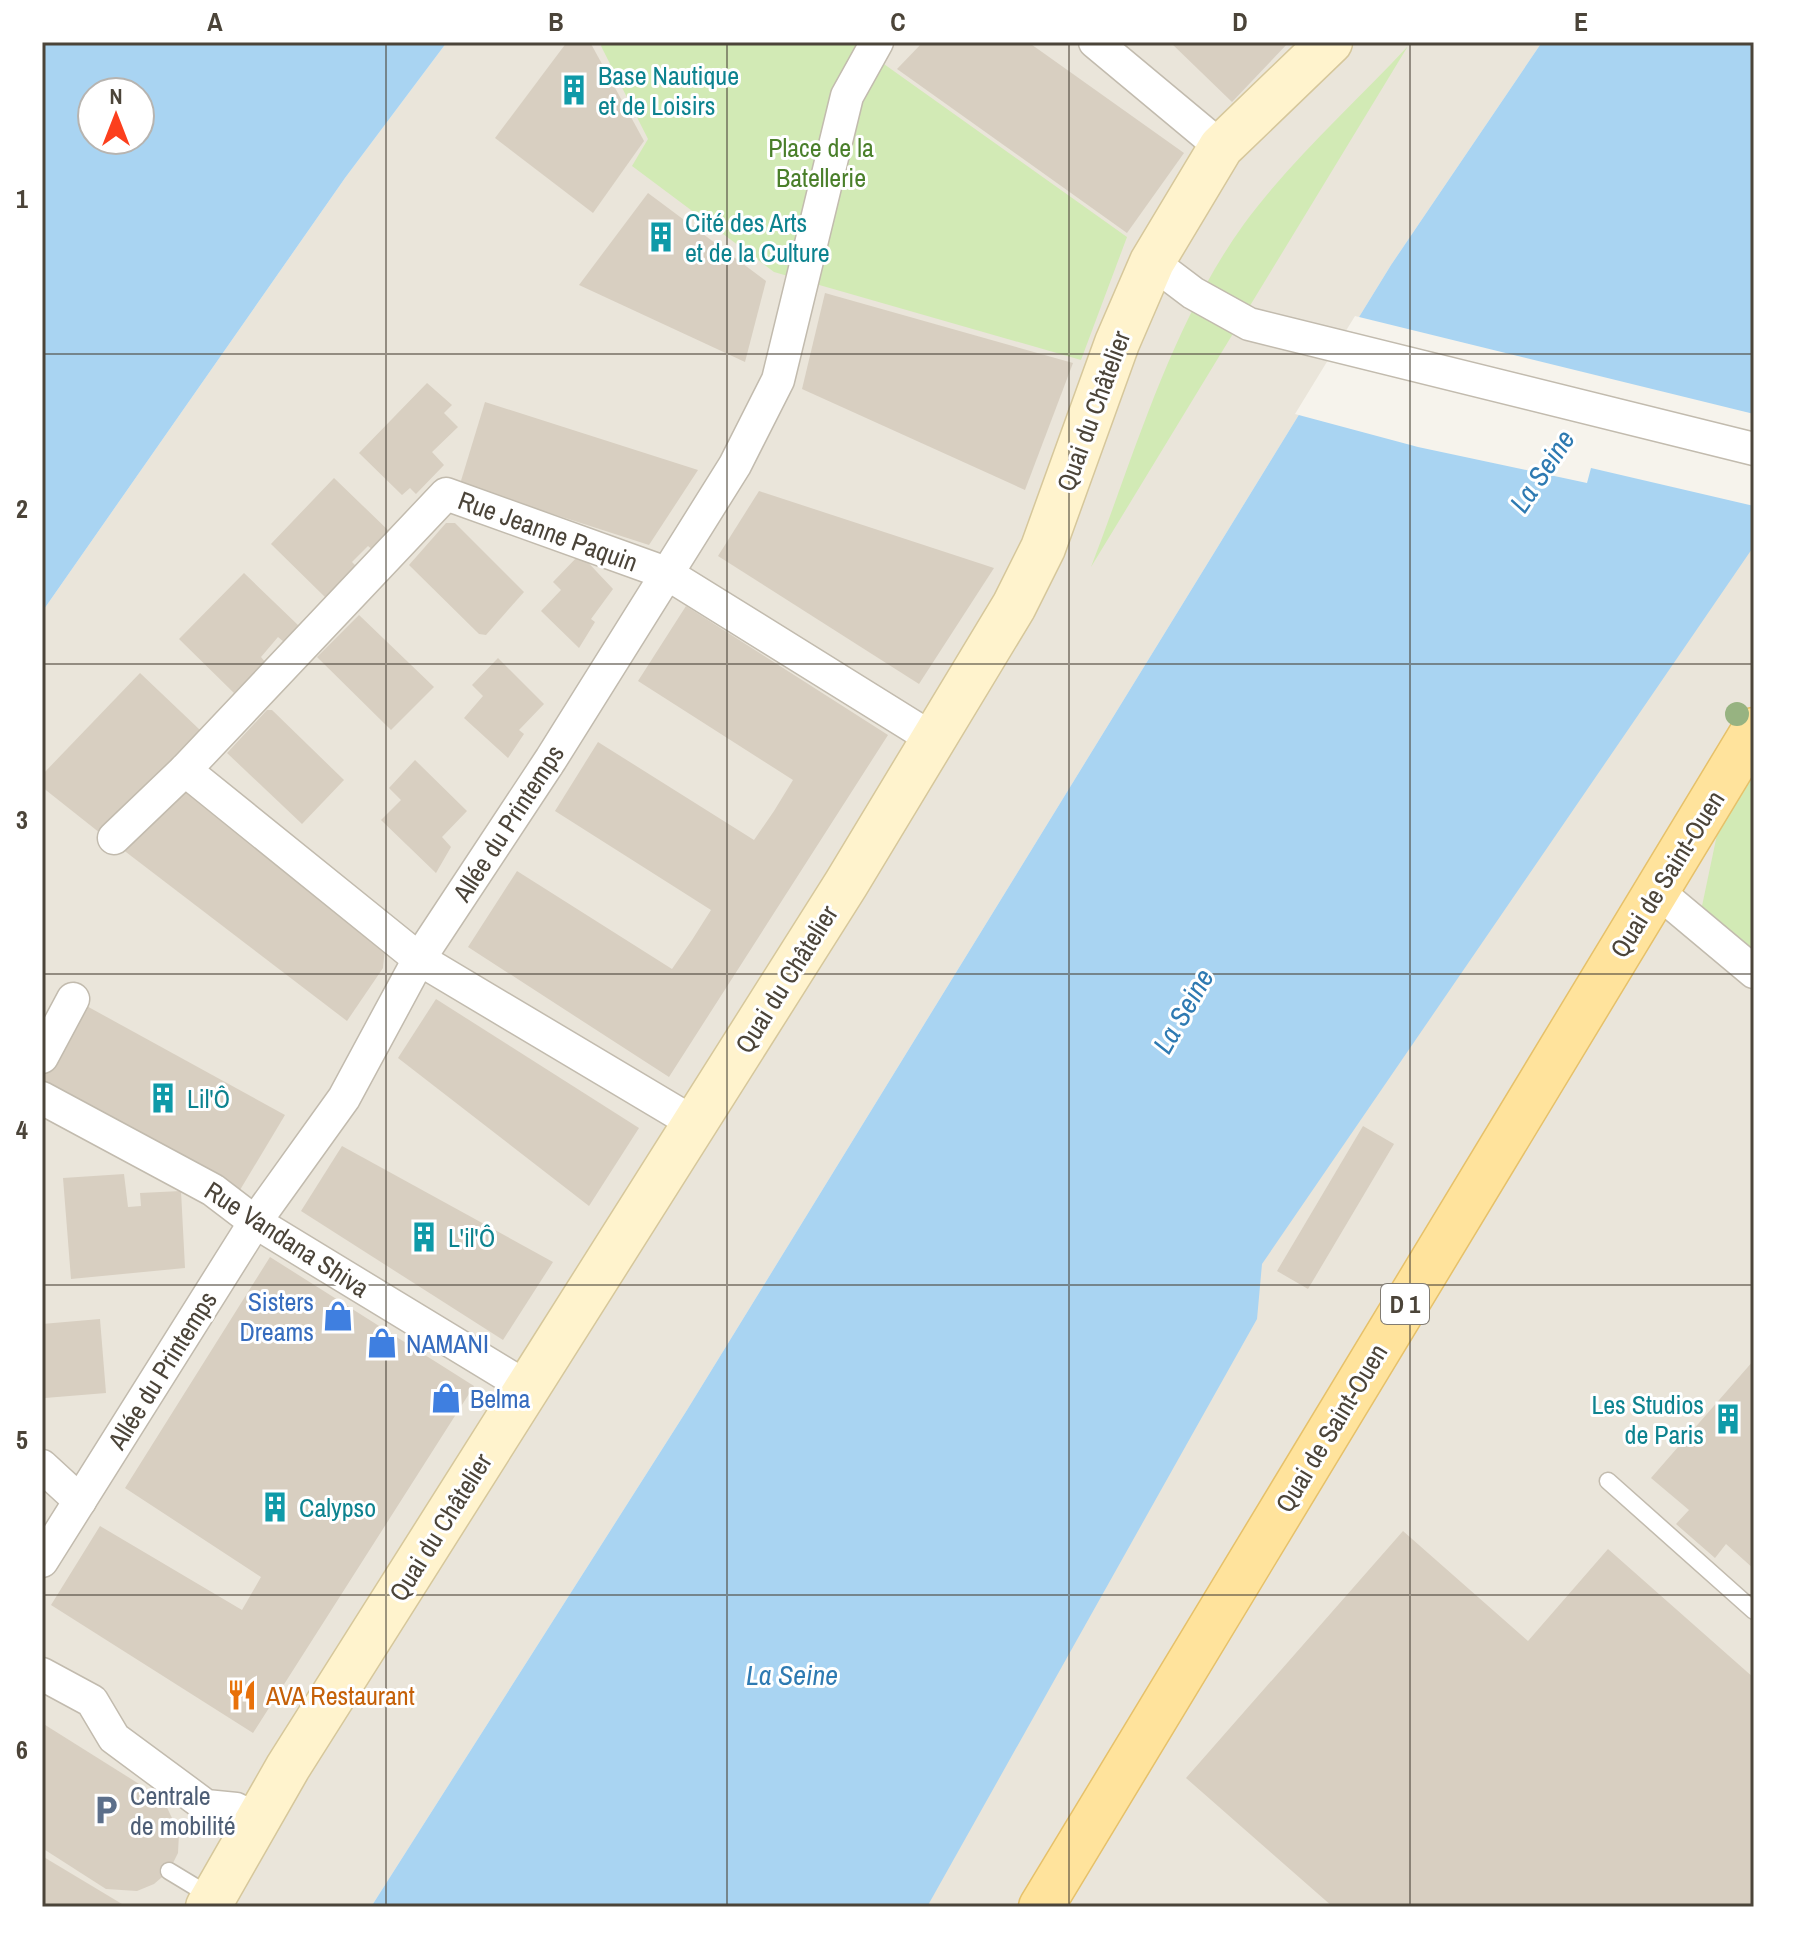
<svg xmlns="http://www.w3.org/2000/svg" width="1796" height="1949" viewBox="0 0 1796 1949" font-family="'Archivo Narrow',sans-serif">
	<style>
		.residential { fill: #eae5da }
		.green { fill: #d2eab5 }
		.water { fill: #a9d4f2; fill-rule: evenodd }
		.pier { fill: #f6f3ec }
		.building { fill: #d8cfc1 }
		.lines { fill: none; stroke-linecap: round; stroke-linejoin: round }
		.lane-casing { stroke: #c2bbae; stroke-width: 19 }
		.street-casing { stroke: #c2bbae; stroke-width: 35 }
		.secondary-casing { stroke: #d6c79b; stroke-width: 47 }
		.primary-casing { stroke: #e6c16a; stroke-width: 47 }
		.lane { stroke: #fff; stroke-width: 16 }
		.street { stroke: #fff; stroke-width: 32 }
		.secondary { stroke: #fff3cd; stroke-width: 44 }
		.primary { stroke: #ffe39c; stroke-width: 44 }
		.tree { fill: #97b381 }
		.grid { fill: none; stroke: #4b4439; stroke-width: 2; stroke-opacity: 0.55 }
		.labels { text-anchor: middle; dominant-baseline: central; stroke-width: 6; stroke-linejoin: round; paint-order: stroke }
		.shield { fill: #fff; stroke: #817c74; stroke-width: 2 }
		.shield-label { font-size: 24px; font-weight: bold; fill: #4b4439 }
		.culture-label { font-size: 26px; fill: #0d838f; stroke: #fff; text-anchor: start }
		.park-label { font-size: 26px; fill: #4a7f2a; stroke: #fff }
		.street-label { font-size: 26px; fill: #4b4439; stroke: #fff }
		.shop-label { font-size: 26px; fill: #366cbe; stroke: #fff; text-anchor: start }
		.food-label { font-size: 26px; fill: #c56008; stroke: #fff; text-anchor: start }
		.service-label { font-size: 26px; fill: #4e5e75; stroke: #fff; text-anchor: start }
		.water-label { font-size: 28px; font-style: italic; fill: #2e7ab2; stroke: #fff }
		.neatline { fill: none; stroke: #4b4439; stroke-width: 3 }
		.grid-label { font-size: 26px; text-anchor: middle; font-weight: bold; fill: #4b4439 }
	</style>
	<rect width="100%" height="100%" fill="#f6f3ec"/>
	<g class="residential">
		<path d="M 447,42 L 1542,42 L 1391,265 L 687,1410 L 371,1907 L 42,1907 L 42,612 L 345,178 Z"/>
		<path d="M 1754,155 L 1754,1907 L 678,1907 Z"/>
	</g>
	<g class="green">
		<path d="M 603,42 L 853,42 L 1127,237 L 1081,360 L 774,272 L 632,166 L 648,139 L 601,46 Z"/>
		<path d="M 1408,46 L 1091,567 C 1135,453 1171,325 1244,224 C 1291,160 1354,104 1408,46 Z"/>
		<path d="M 1754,769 L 1754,955 L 1718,925 L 1720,922 L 1702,906 L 1719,825 Z"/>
	</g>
	<g class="water">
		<path d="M 42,42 L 447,42 L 345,178 L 42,612 ZM 92,92 L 140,92 L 140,140 L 92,140 Z"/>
		<path d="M 1542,42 L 1754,42 L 1754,546 L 1262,1264 L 1257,1319 L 927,1907 L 371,1907 L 687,1410 L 1391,265 Z"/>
	</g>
	<path class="pier" d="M 1355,316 L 1754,414 L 1754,506 L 1591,468 L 1587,483 L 1418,447 L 1295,414 Z"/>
	<g class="building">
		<path d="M 567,42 L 590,42 L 644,141 L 593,213 L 495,138 Z"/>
		<path d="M 923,42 L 1028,42 L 1184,153 L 1127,233 L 897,69 Z"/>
		<path d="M 1170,42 L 1289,42 L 1232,102 Z"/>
		<path d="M 648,193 L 766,281 L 745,362 L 579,285 Z"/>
		<path d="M 825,293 L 1073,363 L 1025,490 L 802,389 Z"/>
		<path d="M 427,383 L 452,405 L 444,413 L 458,427 L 432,452 L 444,465 L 416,494 L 410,488 L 402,495 L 359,453 Z"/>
		<path d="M 485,402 L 698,470 L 649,545 L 460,484 Z"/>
		<path d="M 334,478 L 390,532 L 373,550 L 368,546 L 352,562 L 357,567 L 326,598 L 271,544 Z"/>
		<path d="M 759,491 L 994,568 L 919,684 L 718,556 Z"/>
		<path d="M 446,523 L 455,523 L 524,592 L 486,635 L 479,634 L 409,565 Z"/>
		<path d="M 580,554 L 613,589 L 591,619 L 595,622 L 579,648 L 541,611 L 561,590 L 553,582 Z"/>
		<path d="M 244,573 L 299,626 L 284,642 L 278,637 L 261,657 L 265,662 L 234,693 L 179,639 Z"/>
		<path d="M 686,606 L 888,735 L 669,1077 L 468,947 L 517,871 L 672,969 L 692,940 L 711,910 L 555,811 L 598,742 L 754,840 L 774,811 L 793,780 L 638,681 Z"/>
		<path d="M 359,615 L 434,687 L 391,730 L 317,657 Z"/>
		<path d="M 498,658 L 544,704 L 519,730 L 524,734 L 508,758 L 464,718 L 483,696 L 472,685 Z"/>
		<path d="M 140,673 L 200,730 L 100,833 L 42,787 L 42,775 Z"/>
		<path d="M 267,710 L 272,710 L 344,780 L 302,824 L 227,753 Z"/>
		<path d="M 415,760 L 467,811 L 442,837 L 451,847 L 436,873 L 381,820 L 401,800 L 389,788 Z"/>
		<path d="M 184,784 L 385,948 L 383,968 L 347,1021 L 122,849 Z"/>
		<path d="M 436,999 L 639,1128 L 589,1206 L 398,1058 Z"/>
		<path d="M 83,1004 L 285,1115 L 240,1190 L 42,1080 Z"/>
		<path d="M 1363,1126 L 1394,1144 L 1308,1289 L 1277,1271 Z"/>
		<path d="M 342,1146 L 553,1262 L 503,1340 L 301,1211 Z"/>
		<path d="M 124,1174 L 128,1207 L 141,1206 L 140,1193 L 181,1191 L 185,1268 L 71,1279 L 63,1178 Z"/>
		<path d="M 270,1257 L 474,1386 L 253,1733 L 51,1605 L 100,1526 L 242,1610 L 261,1577 L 125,1488 Z"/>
		<path d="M 100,1319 L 106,1393 L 45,1398 L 42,1324 Z"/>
		<path d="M 1754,1360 L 1754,1569 L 1726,1544 L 1715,1558 L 1676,1524 L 1689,1510 L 1651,1478 Z"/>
		<path d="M 1403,1531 L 1528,1641 L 1608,1549 L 1754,1678 L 1754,1907 L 1333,1907 L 1186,1778 Z"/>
		<path d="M 42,1723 L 163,1799 L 179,1833 L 178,1853 L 169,1871 L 154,1884 L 137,1891 L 106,1889 L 42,1848 Z"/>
		<path d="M 42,1856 L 127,1907 L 42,1907 Z"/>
	</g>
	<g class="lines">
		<g class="lane-casing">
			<g id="lane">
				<path d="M 1608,1481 L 1754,1611"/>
				<path d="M 169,1871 L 212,1897"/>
			</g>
		</g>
		<g class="street-casing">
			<g id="street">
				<path d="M 1095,42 L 1221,147"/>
				<path d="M 1152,262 L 1193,293 L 1249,324 L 1754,449"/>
				<path d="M 185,770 L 419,959 L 694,1123"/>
				<path d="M 114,838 L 185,770 L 446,494 L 666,573 L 933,739"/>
				<path d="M 1656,890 L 1754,972"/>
				<path d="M 42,1057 L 73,999"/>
				<path d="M 42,1098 L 213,1190 L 255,1222 L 528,1388"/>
				<path d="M 42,1466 L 80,1501"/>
				<path d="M 42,1561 L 255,1222 L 344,1098 L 419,959 L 551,759 L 735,465 L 778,380 L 847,96 L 877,42"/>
				<path d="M 42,1674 L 92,1701 L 114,1738 L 206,1806 L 236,1809 L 256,1819"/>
			</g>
		</g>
		<g class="secondary-casing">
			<path id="secondary" d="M 208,1907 L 288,1767 L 846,884 L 1014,606 L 1043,548 L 1117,343 L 1152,262 L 1221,147 L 1330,42"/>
		</g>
		<g class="primary-casing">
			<path id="primary" d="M 1041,1907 L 1754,730"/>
		</g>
		<use href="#lane" class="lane"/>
		<use href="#street" class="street"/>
		<use href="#secondary" class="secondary"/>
		<use href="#primary" class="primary"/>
	</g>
	<circle class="tree" cx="1737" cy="714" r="12"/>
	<path class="grid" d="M 386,42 L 386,1907M 727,42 L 727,1907M 1069,42 L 1069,1907M 1410,42 L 1410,1907M 42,354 L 1754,354M 42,664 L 1754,664M 42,974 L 1754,974M 42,1285 L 1754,1285M 42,1595 L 1754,1595"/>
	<defs>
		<g id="building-bare" transform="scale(2.4)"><path d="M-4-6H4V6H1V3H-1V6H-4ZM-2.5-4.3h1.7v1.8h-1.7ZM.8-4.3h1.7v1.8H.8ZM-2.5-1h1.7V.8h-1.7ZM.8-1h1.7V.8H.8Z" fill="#0f9aa8" stroke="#fff" stroke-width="2.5" paint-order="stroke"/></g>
		<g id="shop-bare" transform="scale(2.4)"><path d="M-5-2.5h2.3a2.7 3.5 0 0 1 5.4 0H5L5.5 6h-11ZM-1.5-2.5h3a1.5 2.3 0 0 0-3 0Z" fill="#3f7fe0" stroke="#fff" stroke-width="2.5" paint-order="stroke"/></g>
		<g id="restaurant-bare" transform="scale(2.4)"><path d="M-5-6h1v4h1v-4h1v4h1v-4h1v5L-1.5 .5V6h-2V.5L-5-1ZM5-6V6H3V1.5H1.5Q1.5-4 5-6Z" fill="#e8710a" stroke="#fff" stroke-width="2.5" paint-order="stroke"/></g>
		<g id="parking-bare" transform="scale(2.4)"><path d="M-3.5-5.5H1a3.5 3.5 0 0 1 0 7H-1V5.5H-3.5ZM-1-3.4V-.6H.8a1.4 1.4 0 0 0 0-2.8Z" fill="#5c6f8a" stroke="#fff" stroke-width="2.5" paint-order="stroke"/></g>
	</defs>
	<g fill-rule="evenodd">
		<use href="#building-bare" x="574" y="90"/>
		<use href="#building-bare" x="661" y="237"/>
		<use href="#building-bare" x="163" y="1098"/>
		<use href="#building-bare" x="424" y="1237"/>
		<use href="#shop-bare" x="338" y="1316"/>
		<use href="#shop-bare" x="382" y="1343"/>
		<use href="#shop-bare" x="446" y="1398"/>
		<use href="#building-bare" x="1728" y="1419"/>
		<use href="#building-bare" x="275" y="1507"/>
		<use href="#restaurant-bare" x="242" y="1695"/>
		<use href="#parking-bare" x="106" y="1810"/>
	</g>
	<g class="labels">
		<rect class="shield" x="1381" y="1284" width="48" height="40" rx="6"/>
		<g class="shield-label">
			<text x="1405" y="1304">D 1</text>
		</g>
		<g class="culture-label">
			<text x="598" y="75">Base Nautique<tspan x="598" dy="30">et de Loisirs</tspan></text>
			<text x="685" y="222">Cité des Arts<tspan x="685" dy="30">et de la Culture</tspan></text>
			<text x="187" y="1098">Lil'Ô</text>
			<text x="448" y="1237">L'il'Ô</text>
			<text x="1704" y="1404" text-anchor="end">Les Studios<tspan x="1704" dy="30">de Paris</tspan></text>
			<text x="299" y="1507">Calypso</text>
		</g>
		<g class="park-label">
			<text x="821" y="147">Place de la<tspan x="821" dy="30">Batellerie</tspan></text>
		</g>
		<g class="street-label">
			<text transform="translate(1093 411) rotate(-70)">Quai du Châtelier</text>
			<text transform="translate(548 531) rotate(20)">Rue Jeanne Paquin</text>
			<text transform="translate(508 823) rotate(-57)">Allée du Printemps</text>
			<text transform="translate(1667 874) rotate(-58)">Quai de Saint-Ouen</text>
			<text transform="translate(786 979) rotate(-58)">Quai du Châtelier</text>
			<text transform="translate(287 1239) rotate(33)">Rue Vandana Shiva</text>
			<text transform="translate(162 1370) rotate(-58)">Allée du Printemps</text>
			<text transform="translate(1331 1428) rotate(-59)">Quai de Saint-Ouen</text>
			<text transform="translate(440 1527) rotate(-58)">Quai du Châtelier</text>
		</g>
		<g class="shop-label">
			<text x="314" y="1301" text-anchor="end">Sisters<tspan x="314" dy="30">Dreams</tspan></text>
			<text x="406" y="1343">NAMANI</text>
			<text x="470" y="1398">Belma</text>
		</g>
		<g class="food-label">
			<text x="266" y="1695">AVA Restaurant</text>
		</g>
		<g class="service-label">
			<text x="130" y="1795">Centrale<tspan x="130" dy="30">de mobilité</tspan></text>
		</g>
		<g class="water-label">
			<text transform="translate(1542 471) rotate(-56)">La Seine</text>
			<text transform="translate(1183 1011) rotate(-60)">La Seine</text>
			<text x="792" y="1675">La Seine</text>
		</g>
	</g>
	<rect width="1796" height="1949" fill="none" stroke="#ffffff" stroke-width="88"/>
	<g transform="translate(116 116)"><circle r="38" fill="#ffffff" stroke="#b7b4b0" stroke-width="2"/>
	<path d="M0-6L14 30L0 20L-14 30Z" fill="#fc3f1d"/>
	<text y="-12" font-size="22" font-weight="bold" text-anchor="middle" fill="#4b4439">N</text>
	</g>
	<rect x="44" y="44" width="1708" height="1861" class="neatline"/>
	<g class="grid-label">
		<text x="215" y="31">A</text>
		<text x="556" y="31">B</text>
		<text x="898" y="31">C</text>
		<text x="1240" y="31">D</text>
		<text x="1581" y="31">E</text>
		<text x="22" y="208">1</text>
		<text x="22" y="518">2</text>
		<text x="22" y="829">3</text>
		<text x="22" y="1139">4</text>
		<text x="22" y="1449">5</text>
		<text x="22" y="1759">6</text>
	</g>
</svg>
